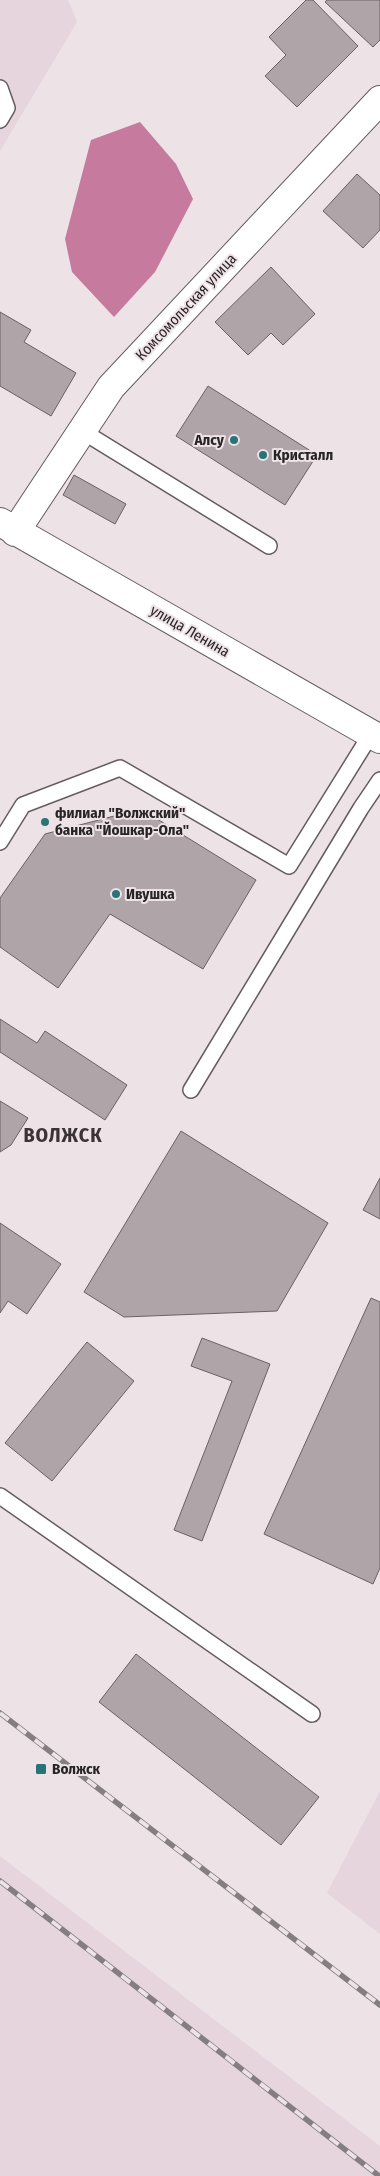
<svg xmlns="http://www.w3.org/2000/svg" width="380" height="2176" viewBox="0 0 380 2176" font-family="'Fira Sans Condensed',sans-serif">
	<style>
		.built { fill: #e7d5dd }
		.water { fill: #c57a9e }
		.building { fill: #afa5a9; stroke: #6a6165 }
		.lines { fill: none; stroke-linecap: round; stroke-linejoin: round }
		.lane-casing { stroke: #645c5f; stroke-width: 18 }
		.street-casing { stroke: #645c5f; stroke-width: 30 }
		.secondary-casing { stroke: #645c5f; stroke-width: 30 }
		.lane { stroke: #fff; stroke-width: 15 }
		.street { stroke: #fff; stroke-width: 28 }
		.secondary { stroke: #fff; stroke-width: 28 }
		.rail-casing { stroke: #857e81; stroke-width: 5.5 }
		.rail { stroke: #ede3e7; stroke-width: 4; stroke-dasharray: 11; stroke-linecap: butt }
		.poi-dot { fill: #297478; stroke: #ede3e7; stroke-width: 2 }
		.labels { text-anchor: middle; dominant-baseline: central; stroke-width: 4; stroke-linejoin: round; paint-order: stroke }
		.street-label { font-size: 15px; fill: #282426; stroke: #ede3e7 }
		.poi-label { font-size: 15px; font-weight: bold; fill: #282426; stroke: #ede3e7; text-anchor: start }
		.district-label { font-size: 20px; font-weight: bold; letter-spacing: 1px; fill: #3b3336; stroke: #ede3e7 }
	</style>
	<rect width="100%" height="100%" fill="#ede3e7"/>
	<g class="built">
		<path d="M 0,0 L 68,0 L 77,22 L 0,151 Z"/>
		<path d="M 380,1791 L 380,1934 L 327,1893 Z"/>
		<path d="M 0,1856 L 380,2146 L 380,2176 L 0,2176 Z"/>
	</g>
	<path class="water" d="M 140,122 L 176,164 L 193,199 L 155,272 L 114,317 L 72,272 L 65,239 L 91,140 Z"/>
	<g class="building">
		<path d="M 306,0 L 313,0 L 358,46 L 297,107 L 265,76 L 286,55 L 269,37 Z"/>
		<path d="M 327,0 L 380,0 L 380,40 L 373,47 L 325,2 Z"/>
		<path d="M 357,174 L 380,195 L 380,230 L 363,248 L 323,211 Z"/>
		<path d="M 271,267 L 315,314 L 283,345 L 271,333 L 248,355 L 215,322 Z"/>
		<path d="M 0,312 L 31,330 L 24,342 L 76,373 L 51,416 L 0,386 Z"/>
		<path d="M 208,386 L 317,455 L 285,505 L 176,436 Z"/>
		<path d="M 74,475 L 126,504 L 115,524 L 63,495 Z"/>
		<path d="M 141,809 L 256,880 L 203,969 L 110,914 L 58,988 L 0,947 L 0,898 L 45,834 Z"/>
		<path d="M 0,1019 L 37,1043 L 45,1031 L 127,1085 L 105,1120 L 0,1052 Z"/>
		<path d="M 0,1101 L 28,1118 L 11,1145 L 0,1152 Z"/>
		<path d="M 181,1131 L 328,1223 L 277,1311 L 124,1317 L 84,1292 Z"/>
		<path d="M 380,1178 L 380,1219 L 363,1210 Z"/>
		<path d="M 0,1223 L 61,1264 L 27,1314 L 8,1301 L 0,1313 Z"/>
		<path d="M 371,1298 L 380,1302 L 380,1568 L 373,1584 L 264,1534 Z"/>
		<path d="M 202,1338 L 270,1364 L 202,1541 L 174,1530 L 232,1381 L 191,1366 Z"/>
		<path d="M 87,1342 L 134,1381 L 52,1481 L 5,1443 Z"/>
		<path d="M 136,1654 L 319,1797 L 281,1845 L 99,1702 Z"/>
	</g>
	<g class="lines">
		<g class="lane-casing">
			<g id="lane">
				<path d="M 0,88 L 7,108 L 0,120"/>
				<path d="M 82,431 L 269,546"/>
				<path d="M 0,842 L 23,805 L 120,768 L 289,866 L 371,734"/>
				<path d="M 191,1090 L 361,808 L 380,780"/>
				<path d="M 0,1496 L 312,1714"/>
			</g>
		</g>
		<g class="street-casing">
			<path id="street" d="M 15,532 L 111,387 L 380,100"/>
		</g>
		<g class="secondary-casing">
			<path id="secondary" d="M 0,522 L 380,739"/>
		</g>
		<use href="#lane" class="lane"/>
		<use href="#street" class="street"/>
		<use href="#secondary" class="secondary"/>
		<g class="rail-casing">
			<g id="rail">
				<path d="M 0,1713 L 380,2005"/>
				<path d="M 0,1881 L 379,2176"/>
			</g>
		</g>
		<use href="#rail" class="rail"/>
	</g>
	<g class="poi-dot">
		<circle cx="234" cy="440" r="5"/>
		<circle cx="263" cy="455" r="5"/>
		<circle cx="45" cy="822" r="5"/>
		<circle cx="116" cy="894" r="5"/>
		<rect x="35" y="1763" width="12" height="12" rx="2.5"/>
	</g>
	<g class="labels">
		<g class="street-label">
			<text transform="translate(186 307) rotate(-47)">Комсомольская улица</text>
			<text transform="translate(190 631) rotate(30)">улица Ленина</text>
		</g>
		<g class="poi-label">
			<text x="224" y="440" text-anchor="end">Алсу</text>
			<text x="273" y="455">Кристалл</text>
			<text x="55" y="813">филиал "Волжский"<tspan x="55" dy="17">банка "Йошкар-Ола"</tspan></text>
			<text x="126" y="894">Ивушка</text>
			<text x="52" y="1769">Волжск</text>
		</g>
		<g class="district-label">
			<text x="63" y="1135">ВОЛЖСК</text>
		</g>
	</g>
</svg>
